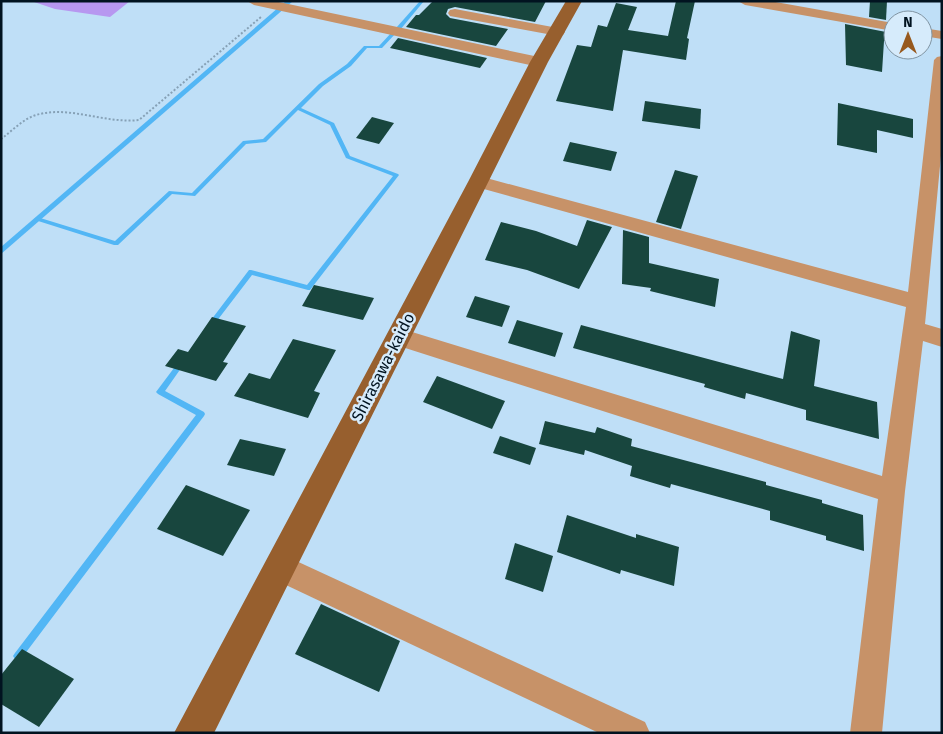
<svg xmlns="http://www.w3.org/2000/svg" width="943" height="734" viewBox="0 0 943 734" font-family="'Fira Sans',sans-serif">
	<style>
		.forest { fill: #b797f0 }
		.water { fill: #52b6f5 }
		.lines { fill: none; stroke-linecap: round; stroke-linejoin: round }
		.stream { fill: #52b6f5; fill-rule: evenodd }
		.building { fill: #18463e }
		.path { stroke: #86a1b6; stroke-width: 2; stroke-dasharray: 2 2; stroke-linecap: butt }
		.minor { fill: #c79268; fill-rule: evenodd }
		.major { fill: #975f2e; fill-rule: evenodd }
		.labels { text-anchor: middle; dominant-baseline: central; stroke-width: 5; stroke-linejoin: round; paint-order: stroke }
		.street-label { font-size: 16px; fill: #011320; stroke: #d6ebfb }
	</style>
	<rect width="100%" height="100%" fill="#bfdff7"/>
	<path class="forest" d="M 31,1 L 130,1 L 110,17 L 55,9 Z"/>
	<path class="water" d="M 286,1 L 293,1 L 1,254 L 1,247 Z"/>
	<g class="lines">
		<g class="stream">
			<path d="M 420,1 L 424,1 L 400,30 L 396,30 L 396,28 Z"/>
			<path d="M 392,32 L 396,33 L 382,48 L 367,48 L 351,66 L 323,86 L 301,108 L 334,123 L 350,156 L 398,174 L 399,175 L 310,290 L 308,290 L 252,275 L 213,326 L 209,326 L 208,324 L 249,270 L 251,270 L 307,285 L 393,176 L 346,158 L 330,125 L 298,110 L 266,142 L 246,144 L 195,196 L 172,194 L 118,245 L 114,245 L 35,220 L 34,219 L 37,217 L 115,241 L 169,191 L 192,193 L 243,141 L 263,139 L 319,84 L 347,64 L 364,46 L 379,46 Z"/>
			<path d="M 182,359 L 184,360 L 185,362 L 184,364 L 165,391 L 204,412 L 205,414 L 204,416 L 21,659 L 18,661 L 15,659 L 13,656 L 15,653 L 196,415 L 158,394 L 156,392 L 180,360 Z"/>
		</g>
	</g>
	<g class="building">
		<path d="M 433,1 L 546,1 L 535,22 L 455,7 L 448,9 L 446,14 L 450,18 L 508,29 L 496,46 L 406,27 L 416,15 L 419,15 Z"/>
		<path d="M 676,1 L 695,1 L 687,38 L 689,39 L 686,60 L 623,50 L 613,111 L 556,101 L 577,45 L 591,47 L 598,25 L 607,27 L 616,3 L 637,7 L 628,30 L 668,36 Z"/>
		<path d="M 870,1 L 887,1 L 886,20 L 869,17 Z"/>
		<path d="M 845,24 L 886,32 L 886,41 L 884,41 L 882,72 L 846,65 Z"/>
		<path d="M 398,38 L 487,58 L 480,68 L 390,48 Z"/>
		<path d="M 645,101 L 701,109 L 700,129 L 642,121 Z"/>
		<path d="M 838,103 L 913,119 L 913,138 L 877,130 L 877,153 L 837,145 Z"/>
		<path d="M 372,117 L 394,123 L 379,144 L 356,138 Z"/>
		<path d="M 570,142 L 617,152 L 611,171 L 563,161 Z"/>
		<path d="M 675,170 L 698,176 L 681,229 L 656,222 Z"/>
		<path d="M 587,220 L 612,227 L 579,289 L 527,270 L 485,260 L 501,222 L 536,231 L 577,246 Z"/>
		<path d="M 623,230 L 649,237 L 649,263 L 719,279 L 715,307 L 650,291 L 651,288 L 622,284 Z"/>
		<path d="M 314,285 L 374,298 L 363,320 L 302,306 Z"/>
		<path d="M 475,296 L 510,306 L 502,327 L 466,317 Z"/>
		<path d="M 212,317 L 246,326 L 223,362 L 228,363 L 216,381 L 165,366 L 178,349 L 188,352 Z"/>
		<path d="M 517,320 L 563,333 L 555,357 L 508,343 Z"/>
		<path d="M 581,325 L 783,379 L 791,331 L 820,340 L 814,386 L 877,402 L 879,439 L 806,420 L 806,410 L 746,393 L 745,399 L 704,387 L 705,384 L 573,348 Z"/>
		<path d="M 293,339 L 336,350 L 314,391 L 320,393 L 308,418 L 234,396 L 249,373 L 270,379 Z"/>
		<path d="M 437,376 L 505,401 L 492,429 L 423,402 Z"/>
		<path d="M 545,421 L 595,433 L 597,427 L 632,439 L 631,446 L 766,482 L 766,485 L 822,500 L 822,503 L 863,515 L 864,551 L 826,540 L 826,536 L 770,520 L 770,511 L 671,484 L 670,488 L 630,476 L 632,466 L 585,450 L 584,455 L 539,444 Z"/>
		<path d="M 500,436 L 536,448 L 530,465 L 493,453 Z"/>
		<path d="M 240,439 L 286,449 L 274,476 L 227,465 Z"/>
		<path d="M 186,485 L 250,510 L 223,556 L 157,529 Z"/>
		<path d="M 567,515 L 636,538 L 636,534 L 679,547 L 674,586 L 621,570 L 620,574 L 557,552 Z"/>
		<path d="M 515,543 L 553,556 L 543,592 L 505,579 Z"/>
		<path d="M 321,604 L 400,641 L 379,692 L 295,654 Z"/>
		<path d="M 22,649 L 74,679 L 39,727 L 1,704 L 1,675 Z"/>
	</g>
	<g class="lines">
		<path class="path" d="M 1,139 C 12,131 23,119 36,115 C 69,105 105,124 139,120 L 261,17"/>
		<g class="minor">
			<path d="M 247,1 L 274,1 L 539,57 L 544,59 L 547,62 L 544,65 L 539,67 L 254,5 Z"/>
			<path d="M 738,1 L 770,1 L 893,23 L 893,31 L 745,5 Z"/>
			<path d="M 455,9 L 558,28 L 563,29 L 565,32 L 563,35 L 558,36 L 450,16 L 448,13 L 450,10 Z"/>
			<path d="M 923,28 L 942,31 L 942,39 L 923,36 Z"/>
			<path d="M 942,56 L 942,145 L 925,324 L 942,329 L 942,347 L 923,341 L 905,491 L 882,733 L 850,733 L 878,499 L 399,346 L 391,343 L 388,337 L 391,331 L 399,328 L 882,476 L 906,307 L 473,186 L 470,182 L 473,178 L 479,176 L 908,292 L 934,60 L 937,57 Z"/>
			<path d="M 279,553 L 645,722 L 650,733 L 599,733 L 269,577 L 265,567 L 269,557 Z"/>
		</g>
		<path class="major" d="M 566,1 L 582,1 L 548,62 L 214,733 L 174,733 L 468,182 L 530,62 Z"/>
	</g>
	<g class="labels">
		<g class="street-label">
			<text transform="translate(383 367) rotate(-63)">Shirasawa-kaido</text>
		</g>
	</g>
	<rect width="943" height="734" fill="none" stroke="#011320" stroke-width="5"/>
	<g transform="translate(908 35)"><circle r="24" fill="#d6ebfb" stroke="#8195a3"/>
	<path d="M0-4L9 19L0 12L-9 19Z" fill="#97591e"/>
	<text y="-8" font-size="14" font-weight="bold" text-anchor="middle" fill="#011320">N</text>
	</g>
</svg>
